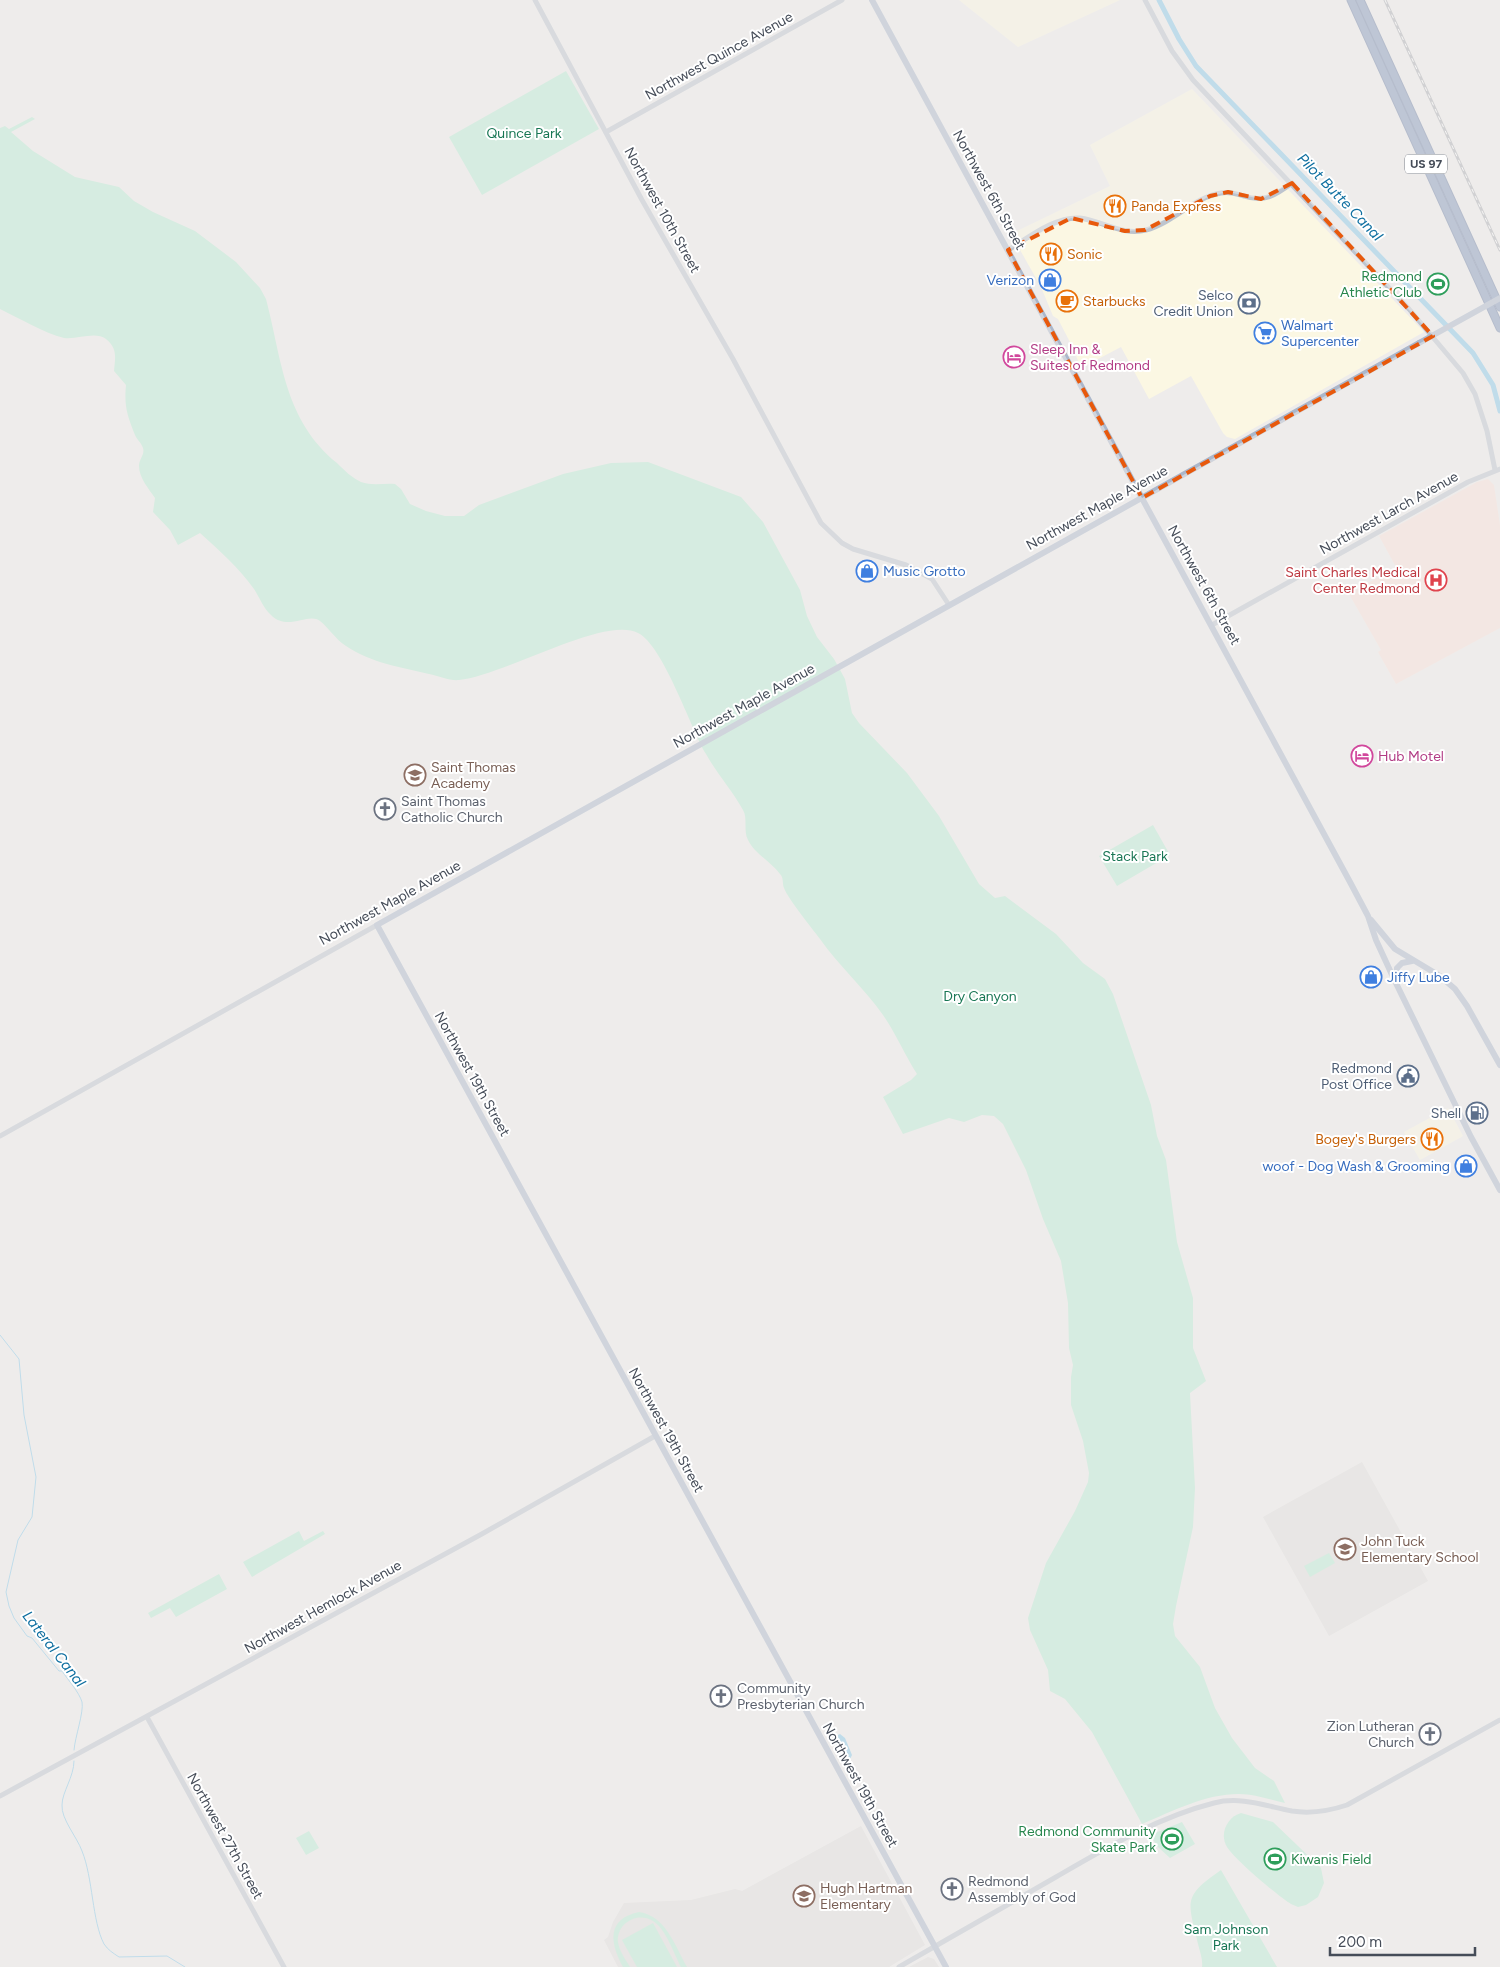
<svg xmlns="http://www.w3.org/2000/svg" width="1500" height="1967" viewBox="0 0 1500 1967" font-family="Figtree,sans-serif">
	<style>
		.commercial { fill: #fbf7e3 }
		.education { fill: #dfdddd }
		.medical { fill: #f9e1da }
		.green { fill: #b9ecd4 }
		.water { fill: #87c8e9 }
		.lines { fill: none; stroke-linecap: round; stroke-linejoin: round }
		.stream { stroke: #87c8e9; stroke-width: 1 }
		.canal { stroke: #87c8e9; stroke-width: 5 }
		.highway-casing { stroke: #6f82a6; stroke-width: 9 }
		.minor { stroke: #bdc4ce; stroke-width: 5 }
		.major { stroke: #abb7cb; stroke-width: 6 }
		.highway { stroke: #8497ba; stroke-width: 7 }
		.rail-casing { stroke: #aeb0b6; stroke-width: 3 }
		.rail { stroke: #fff; stroke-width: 1; stroke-dasharray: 4; stroke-linecap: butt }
		.major-bridge { stroke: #abb7cb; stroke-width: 6 }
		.marked { fill: none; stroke: #e8590c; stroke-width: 4; stroke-dasharray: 10 6; stroke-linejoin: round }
		.labels { text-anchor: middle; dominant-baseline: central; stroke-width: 4; stroke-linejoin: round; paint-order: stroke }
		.shield { fill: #fff; stroke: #7d828a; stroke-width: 1 }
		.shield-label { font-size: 12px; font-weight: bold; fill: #454c58 }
		.street-label { font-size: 14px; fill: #454c58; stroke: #fff }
		.park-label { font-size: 14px; fill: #187654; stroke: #fff }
		.food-label { font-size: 14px; fill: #c56008; stroke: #fff; text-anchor: start }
		.leisure-label { font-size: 14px; fill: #27864d; stroke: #fff; text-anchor: end }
		.shop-label { font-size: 14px; fill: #366cbe; stroke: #fff; text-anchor: start }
		.service-label { font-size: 14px; fill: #4e5e75; stroke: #fff; text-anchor: end }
		.hotel-label { font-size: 14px; fill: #b23c85; stroke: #fff; text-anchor: start }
		.health-label { font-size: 14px; fill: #be3a42; stroke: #fff; text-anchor: end }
		.education-label { font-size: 14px; fill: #785e54; stroke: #fff; text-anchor: start }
		.worship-label { font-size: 14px; fill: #5b616d; stroke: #fff; text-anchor: start }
		.water-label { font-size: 15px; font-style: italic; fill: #0f6fa0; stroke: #fff }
	</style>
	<rect width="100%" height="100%" fill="#eeeceb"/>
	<g class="commercial">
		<path d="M 959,0 L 1120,0 L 1018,47 Z"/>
		<path d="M 1192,89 L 1424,332 L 1235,439 L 1227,437 L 1223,433 L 1191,376 L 1149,399 L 1121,347 L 1081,368 L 1072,346 L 1058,319 L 1053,316 L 1041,287 L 1011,234 L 1110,186 L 1090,145 Z"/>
		<path d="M 1448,1108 L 1463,1136 L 1420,1160 L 1404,1132 Z"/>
	</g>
	<g class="education">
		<path d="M 1362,1462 L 1428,1581 L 1329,1636 L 1263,1517 Z"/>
		<path d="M 861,1826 L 925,1945 L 889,1967 L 618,1967 L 604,1940 L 608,1937 L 613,1922 L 624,1903 L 691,1900 L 735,1889 L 742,1891 Z"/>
		<path d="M 928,1957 L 934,1959 L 939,1967 L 909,1967 Z"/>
	</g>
	<path class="medical" d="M 1488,479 L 1494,485 L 1500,525 L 1500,628 L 1396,684 L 1378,652 L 1381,650 L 1349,594 L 1396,567 L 1379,536 L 1477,482 Z"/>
	<g class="green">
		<path d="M 566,71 L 599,129 L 482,195 L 449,137 Z"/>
		<path d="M 32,117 L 35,119 L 11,132 L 33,151 L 75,177 L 119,187 L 134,201 L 153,212 L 195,231 L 236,262 L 260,288 L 266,299 C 282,360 284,420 337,463 C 344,470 352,478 361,482 C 372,486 384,483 395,484 L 401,489 L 410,504 L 426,511 L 445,516 L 464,516 L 479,505 L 563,474 L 611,463 L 648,462 L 741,497 L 763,522 L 800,590 L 807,616 L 817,637 L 834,659 L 845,679 L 852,713 L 859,723 L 907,773 L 939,816 L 979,884 L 995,898 L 1005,896 L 1056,934 L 1083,963 L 1105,979 L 1113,994 L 1151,1105 L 1157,1136 L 1166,1160 L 1177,1242 L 1193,1298 L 1193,1348 L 1206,1381 L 1190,1393 L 1195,1488 L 1193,1527 L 1176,1606 L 1173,1624 L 1175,1636 L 1200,1667 L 1215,1708 L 1232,1738 L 1255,1768 L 1274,1781 L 1285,1803 C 1271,1800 1254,1794 1239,1794 C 1205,1794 1173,1811 1142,1824 L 1092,1732 L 1065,1699 L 1050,1691 L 1048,1670 L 1030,1630 L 1028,1618 L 1046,1563 L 1075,1511 L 1088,1482 L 1089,1473 L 1083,1441 L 1071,1405 L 1071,1377 L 1073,1365 L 1069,1348 L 1068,1303 L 1061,1261 L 1043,1219 L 1026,1170 L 1003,1124 L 994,1116 L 982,1115 L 964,1122 L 949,1118 L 903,1134 L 883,1097 L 911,1080 L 917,1074 C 905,1055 896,1034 883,1015 C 864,988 839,966 820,939 C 812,928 788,899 784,888 C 782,883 784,878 780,874 C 770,861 755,854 748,840 C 743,831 748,818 743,810 C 732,790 717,774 706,754 C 691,729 663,645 638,633 C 604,615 504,676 459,680 C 450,681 439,676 429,674 C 400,667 371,663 346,646 C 335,639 329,628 320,621 C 308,612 288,632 271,615 C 263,608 260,598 254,589 C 239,568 219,550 200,533 L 178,545 L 170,530 L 153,512 L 155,498 C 149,489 139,478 139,466 C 139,459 145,455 143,448 C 141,442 137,440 135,435 C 127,415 124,406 126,385 L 114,371 C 115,358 118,349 106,339 C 95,331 77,340 64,338 C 44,333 19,318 0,309 L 0,128 L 5,126 L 9,129 Z"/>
		<path d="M 1153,825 L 1170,855 L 1117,886 L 1099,856 Z"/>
		<path d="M 299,1531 L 304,1541 L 323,1531 L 325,1534 L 252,1577 L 243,1562 Z"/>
		<path d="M 1329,1553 L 1335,1563 L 1310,1577 L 1304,1566 Z"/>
		<path d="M 219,1574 L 227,1589 L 176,1617 L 170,1608 L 151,1618 L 148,1613 Z"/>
		<path d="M 1241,1813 L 1273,1822 L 1321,1868 L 1324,1883 L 1318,1897 L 1306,1905 L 1298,1907 L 1291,1904 C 1278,1896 1235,1860 1227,1847 C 1219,1834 1227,1817 1241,1813 Z"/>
		<path d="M 1182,1822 L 1195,1844 L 1170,1858 L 1158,1847 L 1150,1835 Z"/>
		<path d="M 309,1831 L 319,1848 L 306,1855 L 296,1838 Z"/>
		<path d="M 1221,1870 L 1277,1967 L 1202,1967 C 1203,1960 1200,1952 1198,1944 C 1188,1901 1182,1897 1221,1870 Z"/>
		<path d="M 639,1912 C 666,1916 675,1946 687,1967 L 681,1967 C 674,1954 666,1929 653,1921 C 637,1911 616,1924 618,1942 C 619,1951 626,1960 630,1967 L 623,1967 C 610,1943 606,1919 639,1912 Z"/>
		<path d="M 653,1923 L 677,1967 L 637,1967 L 622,1940 Z"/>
	</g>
	<path class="water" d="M 840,1734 L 845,1738 L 852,1755 L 850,1759 L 844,1756 L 833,1741 L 833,1737 Z"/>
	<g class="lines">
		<g class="stream">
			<path d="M 0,1335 L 19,1359 L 24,1415 L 36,1477 L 32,1517 L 18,1540 L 6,1592 L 9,1606 L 14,1618 L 27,1636 L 32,1638 L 59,1671 L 62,1671 C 68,1680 79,1692 82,1702 C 84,1712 75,1737 74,1750"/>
			<path d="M 74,1761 C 74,1777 62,1792 62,1805 C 61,1819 77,1837 82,1851 C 93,1878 92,1921 104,1944 C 108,1950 113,1953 119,1957 L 167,1956 L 185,1967"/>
		</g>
		<path class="canal" d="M 1159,0 L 1179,39 L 1196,66 L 1473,353 L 1493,385 L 1500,411"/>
		<g class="highway-casing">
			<g id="highway">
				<path d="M 1351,0 L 1500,328"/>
				<path d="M 1360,0 L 1500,307"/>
			</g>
		</g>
		<g class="minor">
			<path d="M 535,0 L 642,200 L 733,359 L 821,523 L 842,543 L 853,549 L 906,565 L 932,579 L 949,605"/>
			<path d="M 1145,0 L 1172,51 L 1193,80 L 1409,309 L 1463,373 L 1475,394 L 1487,431 L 1495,470"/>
			<path d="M 606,132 L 842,0"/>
			<path d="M 1008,250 C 1028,238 1055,216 1080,218 C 1103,221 1122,236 1146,230 C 1173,223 1194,197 1221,193 C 1230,191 1236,194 1244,196 C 1264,203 1276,195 1292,183"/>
			<path d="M 1212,625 L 1468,482 L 1500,469"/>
			<path d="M 0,1136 L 377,925"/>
			<path d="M 147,1717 L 284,1967"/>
			<path d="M 0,1796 L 480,1535 L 655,1436"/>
			<path d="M 899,1967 C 951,1937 1004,1907 1056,1877 C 1106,1848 1158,1817 1214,1803 C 1240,1796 1266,1806 1292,1811 C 1311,1814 1329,1811 1347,1805 L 1500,1720"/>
		</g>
		<g class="major">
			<path d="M 872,0 L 1350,882 L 1368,916 L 1376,940 L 1393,977 L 1471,1137 L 1500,1190"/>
			<path d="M 1371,920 L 1395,949 L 1440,976 L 1455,989 L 1467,1006 L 1500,1065"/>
			<path d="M 1396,982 L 1397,968 L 1402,963 L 1412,961"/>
			<path d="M 946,1967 L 377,925 L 1419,343"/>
		</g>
		<use href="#highway" class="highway"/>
		<g class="rail-casing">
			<path id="rail" d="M 1385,0 L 1500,250"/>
		</g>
		<use href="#rail" class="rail"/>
		<path class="major-bridge" d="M 1419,343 L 1500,298"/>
	</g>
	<path d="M0 0H1500V1967H0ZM 1292,183 L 1433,336 L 1142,498 L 1008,250 L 1071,218 L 1125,231 L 1145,230 L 1210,196 L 1228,192 L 1261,199 Z" fill="#eeeceb" fill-opacity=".55" fill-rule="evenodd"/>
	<path class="marked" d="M 1292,183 L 1433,336 L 1142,498 L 1008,250 L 1071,218 L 1125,231 L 1145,230 L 1210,196 L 1228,192 L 1261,199 Z"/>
	<defs>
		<g id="restaurant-ring" transform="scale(1.125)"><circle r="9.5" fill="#fff" stroke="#e8710a" stroke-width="1.5"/><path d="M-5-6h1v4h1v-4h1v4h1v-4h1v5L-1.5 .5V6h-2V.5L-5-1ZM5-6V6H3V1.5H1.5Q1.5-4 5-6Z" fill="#e8710a"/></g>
		<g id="shop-ring" transform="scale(1.125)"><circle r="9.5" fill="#fff" stroke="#3f7fe0" stroke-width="1.5"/><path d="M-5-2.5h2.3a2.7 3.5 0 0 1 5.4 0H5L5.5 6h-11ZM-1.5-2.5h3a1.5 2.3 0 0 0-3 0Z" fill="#3f7fe0"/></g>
		<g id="stadium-ring" transform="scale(1.125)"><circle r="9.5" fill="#fff" stroke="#2e9e5b" stroke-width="1.5"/><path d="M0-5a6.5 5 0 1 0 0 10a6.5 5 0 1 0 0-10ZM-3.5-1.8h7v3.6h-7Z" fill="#2e9e5b"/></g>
		<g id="cafe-ring" transform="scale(1.125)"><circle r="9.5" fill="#fff" stroke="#e8710a" stroke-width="1.5"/><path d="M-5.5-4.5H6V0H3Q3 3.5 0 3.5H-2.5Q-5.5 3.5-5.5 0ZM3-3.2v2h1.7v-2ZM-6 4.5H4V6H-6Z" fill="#e8710a"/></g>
		<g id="bank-ring" transform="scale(1.125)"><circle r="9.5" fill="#fff" stroke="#5c6f8a" stroke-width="1.5"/><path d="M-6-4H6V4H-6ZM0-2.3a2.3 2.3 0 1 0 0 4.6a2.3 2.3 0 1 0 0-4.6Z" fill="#5c6f8a"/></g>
		<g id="supermarket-ring" transform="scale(1.125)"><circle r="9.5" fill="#fff" stroke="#3f7fe0" stroke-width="1.5"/><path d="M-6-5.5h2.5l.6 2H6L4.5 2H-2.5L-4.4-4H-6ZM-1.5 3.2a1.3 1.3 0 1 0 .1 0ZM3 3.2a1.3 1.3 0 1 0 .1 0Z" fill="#3f7fe0"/></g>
		<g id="hotel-ring" transform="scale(1.125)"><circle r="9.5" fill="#fff" stroke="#d1479c" stroke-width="1.5"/><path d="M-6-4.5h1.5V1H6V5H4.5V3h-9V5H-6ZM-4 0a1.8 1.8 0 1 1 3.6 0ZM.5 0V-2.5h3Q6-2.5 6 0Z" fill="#d1479c"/></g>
		<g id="hospital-ring" transform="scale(1.125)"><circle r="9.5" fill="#fff" stroke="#e0444e" stroke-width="1.5"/><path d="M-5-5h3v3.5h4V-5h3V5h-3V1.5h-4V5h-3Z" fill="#e0444e"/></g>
		<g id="school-ring" transform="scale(1.125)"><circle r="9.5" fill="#fff" stroke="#8d6e63" stroke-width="1.5"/><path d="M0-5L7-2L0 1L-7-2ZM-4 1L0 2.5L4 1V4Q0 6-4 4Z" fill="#8d6e63"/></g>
		<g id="church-ring" transform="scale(1.125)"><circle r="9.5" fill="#fff" stroke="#6b7280" stroke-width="1.5"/><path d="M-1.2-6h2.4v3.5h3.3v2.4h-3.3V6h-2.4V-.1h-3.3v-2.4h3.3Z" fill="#6b7280"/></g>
		<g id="civic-ring" transform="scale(1.125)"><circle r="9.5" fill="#fff" stroke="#5c6f8a" stroke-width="1.5"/><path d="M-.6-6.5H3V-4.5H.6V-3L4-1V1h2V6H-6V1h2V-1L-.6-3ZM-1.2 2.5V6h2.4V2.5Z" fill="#5c6f8a"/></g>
		<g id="fuel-ring" transform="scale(1.125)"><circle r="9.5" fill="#fff" stroke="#5c6f8a" stroke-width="1.5"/><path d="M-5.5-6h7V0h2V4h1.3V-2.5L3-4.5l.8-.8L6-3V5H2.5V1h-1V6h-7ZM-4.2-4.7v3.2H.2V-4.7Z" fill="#5c6f8a"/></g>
	</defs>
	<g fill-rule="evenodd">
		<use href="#restaurant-ring" x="1115" y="206"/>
		<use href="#restaurant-ring" x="1051" y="254"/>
		<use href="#shop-ring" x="1050" y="280"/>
		<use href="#stadium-ring" x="1438" y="284"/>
		<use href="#cafe-ring" x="1067" y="301"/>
		<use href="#bank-ring" x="1249" y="303"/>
		<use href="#supermarket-ring" x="1265" y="333"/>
		<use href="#hotel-ring" x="1014" y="357"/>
		<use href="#shop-ring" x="867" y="571"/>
		<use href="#hospital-ring" x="1436" y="580"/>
		<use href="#hotel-ring" x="1362" y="756"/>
		<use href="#school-ring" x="415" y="775"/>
		<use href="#church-ring" x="385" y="809"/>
		<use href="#shop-ring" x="1371" y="977"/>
		<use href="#civic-ring" x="1408" y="1076"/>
		<use href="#fuel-ring" x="1477" y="1113"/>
		<use href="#restaurant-ring" x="1432" y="1139"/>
		<use href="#shop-ring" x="1466" y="1166"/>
		<use href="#school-ring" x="1345" y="1549"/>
		<use href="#church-ring" x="721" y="1696"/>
		<use href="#church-ring" x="1430" y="1734"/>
		<use href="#stadium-ring" x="1172" y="1839"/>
		<use href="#stadium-ring" x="1275" y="1859"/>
		<use href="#church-ring" x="952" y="1889"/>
		<use href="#school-ring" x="804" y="1896"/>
	</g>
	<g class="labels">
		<rect class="shield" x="1405" y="154.5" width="42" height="19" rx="4"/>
		<g class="shield-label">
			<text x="1426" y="164">US 97</text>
		</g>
		<g class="street-label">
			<text transform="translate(719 56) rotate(-29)">Northwest Quince Avenue</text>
			<text transform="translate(989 190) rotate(61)">Northwest 6th Street</text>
			<text transform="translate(662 210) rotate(61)">Northwest 10th Street</text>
			<text transform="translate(1097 508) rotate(-29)">Northwest Maple Avenue</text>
			<text transform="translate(1389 513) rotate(-29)">Northwest Larch Avenue</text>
			<text transform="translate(1204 585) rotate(61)">Northwest 6th Street</text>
			<text transform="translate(744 706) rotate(-29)">Northwest Maple Avenue</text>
			<text transform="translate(390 903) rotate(-29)">Northwest Maple Avenue</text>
			<text transform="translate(472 1074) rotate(61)">Northwest 19th Street</text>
			<text transform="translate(666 1430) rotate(61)">Northwest 19th Street</text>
			<text transform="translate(323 1607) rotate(-29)">Northwest Hemlock Avenue</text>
			<text transform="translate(860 1785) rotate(61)">Northwest 19th Street</text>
			<text transform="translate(225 1836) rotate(61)">Northwest 27th Street</text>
		</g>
		<g class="park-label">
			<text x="524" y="133">Quince Park</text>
			<text x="1135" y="856">Stack Park</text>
			<text x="980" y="996">Dry Canyon</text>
			<text x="1226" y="1929">Sam Johnson<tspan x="1226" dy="16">Park</tspan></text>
		</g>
		<g class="food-label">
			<text x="1131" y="206">Panda Express</text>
			<text x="1067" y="254">Sonic</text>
			<text x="1083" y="301">Starbucks</text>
			<text x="1416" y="1139" text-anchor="end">Bogey's Burgers</text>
		</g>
		<g class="leisure-label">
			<text x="1422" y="276">Redmond<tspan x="1422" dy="16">Athletic Club</tspan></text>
			<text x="1156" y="1831">Redmond Community<tspan x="1156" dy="16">Skate Park</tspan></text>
			<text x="1291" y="1859" text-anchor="start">Kiwanis Field</text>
		</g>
		<g class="shop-label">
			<text x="1034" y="280" text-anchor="end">Verizon</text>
			<text x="1281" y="325">Walmart<tspan x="1281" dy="16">Supercenter</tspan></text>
			<text x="883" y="571">Music Grotto</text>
			<text x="1387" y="977">Jiffy Lube</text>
			<text x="1450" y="1166" text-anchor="end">woof - Dog Wash &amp; Grooming</text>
		</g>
		<g class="service-label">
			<text x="1233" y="295">Selco<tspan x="1233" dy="16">Credit Union</tspan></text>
			<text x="1392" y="1068">Redmond<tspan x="1392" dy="16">Post Office</tspan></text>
			<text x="1461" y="1113">Shell</text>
		</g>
		<g class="hotel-label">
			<text x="1030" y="349">Sleep Inn &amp;<tspan x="1030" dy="16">Suites of Redmond</tspan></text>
			<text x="1378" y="756">Hub Motel</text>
		</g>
		<g class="health-label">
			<text x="1420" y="572">Saint Charles Medical<tspan x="1420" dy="16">Center Redmond</tspan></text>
		</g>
		<g class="education-label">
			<text x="431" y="767">Saint Thomas<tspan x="431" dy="16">Academy</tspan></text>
			<text x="1361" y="1541">John Tuck<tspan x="1361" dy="16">Elementary School</tspan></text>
			<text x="820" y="1888">Hugh Hartman<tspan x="820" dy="16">Elementary</tspan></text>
		</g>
		<g class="worship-label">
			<text x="401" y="801">Saint Thomas<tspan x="401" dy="16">Catholic Church</tspan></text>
			<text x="737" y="1688">Community<tspan x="737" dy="16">Presbyterian Church</tspan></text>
			<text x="1414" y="1726" text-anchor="end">Zion Lutheran<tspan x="1414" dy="16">Church</tspan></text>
			<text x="968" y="1881">Redmond<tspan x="968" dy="16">Assembly of God</tspan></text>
		</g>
		<g class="water-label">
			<text transform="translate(1340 197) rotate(46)">Pilot Butte Canal</text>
			<text transform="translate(54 1649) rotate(52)">Lateral Canal</text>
		</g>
	</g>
	<path d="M1330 1947v8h145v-8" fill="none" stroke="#454c58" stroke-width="2.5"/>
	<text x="1338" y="1947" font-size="15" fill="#454c58" stroke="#ffffff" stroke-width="4" paint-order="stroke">200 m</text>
</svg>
